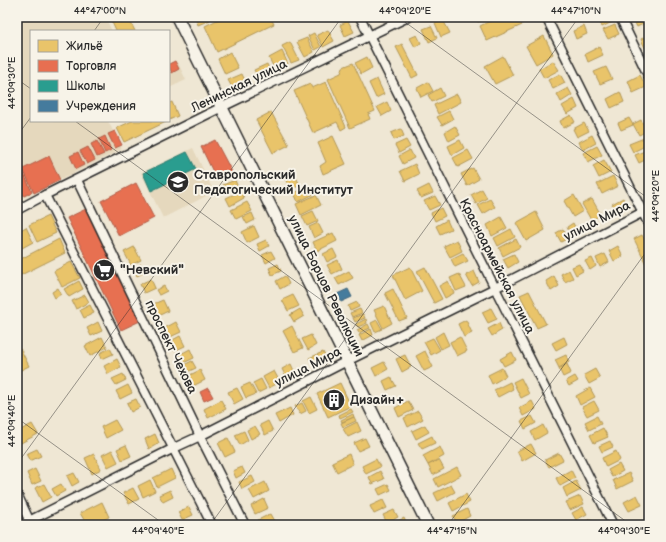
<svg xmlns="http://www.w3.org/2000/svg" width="666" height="542" viewBox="0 0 666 542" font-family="'Balsamiq Sans',sans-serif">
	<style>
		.built { fill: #e5d8bd }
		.homes { fill: #e9c46a; stroke: #b09657 }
		.shops { fill: #e76f51; stroke: #af5b46 }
		.schools { fill: #2a9d8f; stroke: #2a7b71 }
		.public { fill: #457b9d; stroke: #3d637b }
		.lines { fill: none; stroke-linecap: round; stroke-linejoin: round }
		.minor-casing { stroke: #2b2b2b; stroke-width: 11 }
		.secondary-casing { stroke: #2b2b2b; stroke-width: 14 }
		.minor { stroke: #f7f3e8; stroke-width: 8 }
		.secondary { stroke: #f7f3e8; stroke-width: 11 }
		.ticks { fill: none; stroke: #2b2b2b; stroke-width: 1; stroke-opacity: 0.45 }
		.labels { text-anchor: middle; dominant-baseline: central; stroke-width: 4; stroke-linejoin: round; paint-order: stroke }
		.street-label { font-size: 13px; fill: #2b2b2b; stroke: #f7f3e8 }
		.poi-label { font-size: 13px; font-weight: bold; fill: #2b2b2b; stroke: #f7f3e8; text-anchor: start }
		.neatline { fill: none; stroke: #2b2b2b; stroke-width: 1.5 }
		.ticks-label { font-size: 10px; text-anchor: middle; fill: #2b2b2b }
	</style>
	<rect width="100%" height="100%" fill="#efe7d4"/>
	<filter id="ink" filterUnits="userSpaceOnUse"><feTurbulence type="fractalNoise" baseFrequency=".025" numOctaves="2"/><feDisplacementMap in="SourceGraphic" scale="8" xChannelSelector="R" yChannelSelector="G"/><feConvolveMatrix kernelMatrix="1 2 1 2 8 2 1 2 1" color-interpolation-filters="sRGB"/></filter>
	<g filter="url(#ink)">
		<g class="built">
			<path d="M 17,17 L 113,17 L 107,21 L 112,31 L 31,31 L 31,121 L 108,121 L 122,149 L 17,201 Z"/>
			<path d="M 178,63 L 186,80 L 169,88 L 169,68 Z"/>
			<path d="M 193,148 L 214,192 L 163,218 L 141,173 Z"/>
		</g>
		<g class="homes">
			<path d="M 117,17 L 128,17 L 135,31 L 116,31 L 111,20 Z"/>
			<path d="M 200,17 L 209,17 L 210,20 L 198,25 L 196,19 Z"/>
			<path d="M 223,17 L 270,17 L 274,24 L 217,52 L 205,26 Z"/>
			<path d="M 475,17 L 518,17 L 522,25 L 487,41 L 480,26 L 490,21 L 488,17 L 478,22 Z"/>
			<path d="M 605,17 L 610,17 L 612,22 L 602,27 L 599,20 Z"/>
			<path d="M 637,17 L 649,17 L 649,21 L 637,27 L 633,19 Z"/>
			<path d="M 443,20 L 450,33 L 441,37 L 435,23 Z"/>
			<path d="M 348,21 L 354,32 L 345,36 L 340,25 Z"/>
			<path d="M 615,25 L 619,34 L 608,39 L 603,30 Z"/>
			<path d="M 431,26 L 437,38 L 429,42 L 423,29 Z"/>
			<path d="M 584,26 L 587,34 L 576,39 L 573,31 Z"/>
			<path d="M 328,30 L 334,41 L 323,47 L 317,35 Z"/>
			<path d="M 314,33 L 321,47 L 315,50 L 308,36 Z"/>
			<path d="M 417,35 L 421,43 L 415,47 L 410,38 Z"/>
			<path d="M 649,35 L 649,46 L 645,48 L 641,39 Z"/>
			<path d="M 544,36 L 553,54 L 536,64 L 526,46 Z"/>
			<path d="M 307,38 L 314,52 L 305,57 L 297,42 Z"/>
			<path d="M 290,42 L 299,60 L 291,63 L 282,46 Z"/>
			<path d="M 402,44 L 418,75 L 412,78 L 396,47 Z"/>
			<path d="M 599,47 L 603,55 L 588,62 L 585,54 Z"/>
			<path d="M 282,51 L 288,64 L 275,70 L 269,58 Z"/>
			<path d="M 230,52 L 238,68 L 225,74 L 218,59 Z"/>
			<path d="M 503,56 L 513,75 L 495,84 L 485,66 Z"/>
			<path d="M 367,57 L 372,68 L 361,74 L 355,63 Z"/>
			<path d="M 553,61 L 559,70 L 544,78 L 539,69 Z"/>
			<path d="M 353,63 L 375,111 L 368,114 L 370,119 L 350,128 L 328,79 L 341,73 L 343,67 Z"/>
			<path d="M 267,64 L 271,73 L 259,79 L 254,70 Z"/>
			<path d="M 606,67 L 612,79 L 600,84 L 594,72 Z"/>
			<path d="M 242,74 L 247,85 L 234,91 L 228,80 Z"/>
			<path d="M 560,74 L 565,83 L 553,89 L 548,80 Z"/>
			<path d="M 640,75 L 646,87 L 633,93 L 628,81 Z"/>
			<path d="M 377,79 L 384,94 L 376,98 L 369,83 Z"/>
			<path d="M 326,82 L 346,127 L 341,130 L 337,122 L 313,133 L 294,91 L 310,84 L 312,88 Z"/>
			<path d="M 428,82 L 433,91 L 421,97 L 417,88 Z"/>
			<path d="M 440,88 L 444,96 L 432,102 L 428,95 Z"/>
			<path d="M 568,88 L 572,95 L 561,102 L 557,94 Z"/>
			<path d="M 620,92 L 624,102 L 611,108 L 607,99 Z"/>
			<path d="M 457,94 L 461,102 L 438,114 L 434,105 Z"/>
			<path d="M 574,99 L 578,108 L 567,114 L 562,106 Z"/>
			<path d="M 172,102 L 178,116 L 169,120 L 169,103 Z"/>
			<path d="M 387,102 L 391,111 L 382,116 L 377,107 Z"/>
			<path d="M 449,111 L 453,119 L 442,125 L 437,117 Z"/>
			<path d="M 271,112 L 289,145 L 273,153 L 256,120 Z"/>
			<path d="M 571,115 L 575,122 L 563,128 L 560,121 Z"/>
			<path d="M 629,118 L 633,125 L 621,130 L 618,123 Z"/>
			<path d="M 641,120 L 647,131 L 639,135 L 633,124 Z"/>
			<path d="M 132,121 L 168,121 L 124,142 L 117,128 Z"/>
			<path d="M 584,123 L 589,131 L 577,137 L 573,129 Z"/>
			<path d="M 455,126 L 460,135 L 449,141 L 445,132 Z"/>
			<path d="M 401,129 L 404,136 L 394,140 L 391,133 Z"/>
			<path d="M 592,135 L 596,143 L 583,150 L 579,142 Z"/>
			<path d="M 333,136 L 346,164 L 323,174 L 320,166 L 326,162 L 318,143 Z"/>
			<path d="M 644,138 L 647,145 L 633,152 L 629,144 Z"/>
			<path d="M 406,140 L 410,147 L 399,153 L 395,145 Z"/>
			<path d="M 460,140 L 464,148 L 452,155 L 448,146 Z"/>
			<path d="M 597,146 L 602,155 L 588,162 L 583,153 Z"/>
			<path d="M 410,150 L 414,158 L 403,164 L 399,156 Z"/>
			<path d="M 468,150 L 473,159 L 458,167 L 453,158 Z"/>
			<path d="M 647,150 L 649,155 L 649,158 L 639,163 L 635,155 Z"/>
			<path d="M 604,160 L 611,172 L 599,178 L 593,166 Z"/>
			<path d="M 415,164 L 419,174 L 405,181 L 400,171 Z"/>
			<path d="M 473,168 L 479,179 L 467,186 L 461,174 Z"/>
			<path d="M 293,171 L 300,185 L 291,190 L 283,175 Z"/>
			<path d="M 613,176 L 618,186 L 602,194 L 597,184 Z"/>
			<path d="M 235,180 L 238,188 L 226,193 L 223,185 Z"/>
			<path d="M 429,185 L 433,193 L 421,198 L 417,191 Z"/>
			<path d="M 310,186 L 314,194 L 298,202 L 294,193 Z"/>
			<path d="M 482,189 L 487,198 L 476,204 L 471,195 Z"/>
			<path d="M 241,191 L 244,198 L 230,206 L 226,198 Z"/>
			<path d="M 316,195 L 321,205 L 301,215 L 296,204 Z"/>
			<path d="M 574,195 L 583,211 L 573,217 L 564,201 Z"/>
			<path d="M 435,196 L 440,205 L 429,210 L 424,201 Z"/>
			<path d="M 623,198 L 628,208 L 617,213 L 612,204 Z"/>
			<path d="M 490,199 L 495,207 L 483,214 L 478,205 Z"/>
			<path d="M 592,199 L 601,215 L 591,220 L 582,204 Z"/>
			<path d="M 247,202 L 252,211 L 236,219 L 231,210 Z"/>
			<path d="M 441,208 L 445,216 L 435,221 L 431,213 Z"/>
			<path d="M 313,211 L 318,221 L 307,226 L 302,216 Z"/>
			<path d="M 536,212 L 545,230 L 526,241 L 516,223 Z"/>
			<path d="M 252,213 L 255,220 L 247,224 L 243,217 Z"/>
			<path d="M 48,216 L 56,233 L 37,242 L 29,225 Z"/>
			<path d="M 501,217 L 507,228 L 492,236 L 487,225 Z"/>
			<path d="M 447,220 L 451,229 L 440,234 L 436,226 Z"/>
			<path d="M 318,223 L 323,233 L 314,238 L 309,227 Z"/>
			<path d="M 573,223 L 578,233 L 571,236 L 567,227 Z"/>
			<path d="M 254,226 L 259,237 L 247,243 L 242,232 Z"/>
			<path d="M 26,227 L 33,242 L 22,248 L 17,237 L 17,232 Z"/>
			<path d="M 511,229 L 515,237 L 498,246 L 494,238 Z"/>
			<path d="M 563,229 L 568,238 L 561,242 L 556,233 Z"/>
			<path d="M 333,233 L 337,241 L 317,251 L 313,242 Z"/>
			<path d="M 642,235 L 649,248 L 649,254 L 643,257 L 634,239 Z"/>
			<path d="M 59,239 L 65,253 L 17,277 L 17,261 Z"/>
			<path d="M 516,239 L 520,247 L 503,256 L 499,248 Z"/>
			<path d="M 266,240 L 269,246 L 260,251 L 257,244 Z"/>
			<path d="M 457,240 L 462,251 L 450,257 L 444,246 Z"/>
			<path d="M 618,246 L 623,256 L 614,261 L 609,251 Z"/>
			<path d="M 134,247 L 141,260 L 131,265 L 124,252 Z"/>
			<path d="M 333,249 L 337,257 L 327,262 L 323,254 Z"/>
			<path d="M 271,251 L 275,258 L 266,263 L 262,255 Z"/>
			<path d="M 463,253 L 468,261 L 455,267 L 451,259 Z"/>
			<path d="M 514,254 L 518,262 L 508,268 L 503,259 Z"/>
			<path d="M 605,254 L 609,262 L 600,267 L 596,258 Z"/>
			<path d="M 649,256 L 649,267 L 648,268 L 643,258 Z"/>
			<path d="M 592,258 L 596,266 L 590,270 L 585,261 Z"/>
			<path d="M 338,260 L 342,269 L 332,274 L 327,265 Z"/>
			<path d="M 71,262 L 80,278 L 62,287 L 54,271 Z"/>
			<path d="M 141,264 L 145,272 L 137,276 L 133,268 Z"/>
			<path d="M 278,264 L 281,271 L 272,275 L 269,268 Z"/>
			<path d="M 579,264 L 583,271 L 576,275 L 572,267 Z"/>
			<path d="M 410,267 L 422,291 L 405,300 L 393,275 Z"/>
			<path d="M 425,267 L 442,299 L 434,303 L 417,271 Z"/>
			<path d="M 569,270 L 573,278 L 565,282 L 561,274 Z"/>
			<path d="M 349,271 L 353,278 L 339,285 L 335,278 Z"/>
			<path d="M 474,271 L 479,282 L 472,286 L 466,275 Z"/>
			<path d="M 459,274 L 466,287 L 456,291 L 450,278 Z"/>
			<path d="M 285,276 L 289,284 L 280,289 L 276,281 Z"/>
			<path d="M 554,276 L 559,286 L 551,291 L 546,281 Z"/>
			<path d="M 151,279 L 155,288 L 144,293 L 140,284 Z"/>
			<path d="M 79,281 L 83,289 L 69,297 L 64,289 Z"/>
			<path d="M 448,281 L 454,293 L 445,298 L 439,286 Z"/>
			<path d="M 164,286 L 167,291 L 159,295 L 156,290 Z"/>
			<path d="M 58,288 L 61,294 L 55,298 L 52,292 Z"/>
			<path d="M 393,289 L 407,318 L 399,321 L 385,293 Z"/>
			<path d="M 529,291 L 546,324 L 537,328 L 520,295 Z"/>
			<path d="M 85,295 L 89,302 L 76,309 L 72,301 Z"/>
			<path d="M 293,295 L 299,306 L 288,311 L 282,300 Z"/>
			<path d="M 163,300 L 168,311 L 156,317 L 151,305 Z"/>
			<path d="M 357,302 L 359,307 L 350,311 L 348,306 Z"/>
			<path d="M 90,305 L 94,313 L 84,318 L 80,310 Z"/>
			<path d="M 384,306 L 392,323 L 383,328 L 374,310 Z"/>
			<path d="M 491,308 L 497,319 L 488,323 L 482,312 Z"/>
			<path d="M 300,309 L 304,316 L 294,322 L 290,315 Z"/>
			<path d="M 360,309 L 362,313 L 352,317 L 350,313 Z"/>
			<path d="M 363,314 L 365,318 L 355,322 L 353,318 Z"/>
			<path d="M 366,319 L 367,323 L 358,327 L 356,324 Z"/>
			<path d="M 377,320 L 382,329 L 375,332 L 371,323 Z"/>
			<path d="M 466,320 L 472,333 L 464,337 L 458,324 Z"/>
			<path d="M 98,322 L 102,331 L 91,336 L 87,328 Z"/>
			<path d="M 176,322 L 181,332 L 168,338 L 163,329 Z"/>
			<path d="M 499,323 L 502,330 L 492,336 L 488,329 Z"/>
			<path d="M 368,324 L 370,328 L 359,333 L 357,330 Z"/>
			<path d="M 292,326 L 303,348 L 294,352 L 283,331 Z"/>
			<path d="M 371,329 L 373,335 L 362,341 L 359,335 Z"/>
			<path d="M 443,332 L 449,345 L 441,349 L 435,337 Z"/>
			<path d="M 311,335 L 316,345 L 308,350 L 302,339 Z"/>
			<path d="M 180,336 L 185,346 L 174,351 L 169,342 Z"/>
			<path d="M 102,337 L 107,347 L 90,356 L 85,346 Z"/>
			<path d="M 460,337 L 467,351 L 457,356 L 450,342 Z"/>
			<path d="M 564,337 L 567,344 L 556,350 L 552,343 Z"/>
			<path d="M 433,338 L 440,350 L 431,355 L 424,342 Z"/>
			<path d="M 20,348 L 29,366 L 17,372 L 17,350 Z"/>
			<path d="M 110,348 L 113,354 L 102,359 L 100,353 Z"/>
			<path d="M 190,349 L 194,358 L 181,364 L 177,356 Z"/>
			<path d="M 425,351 L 433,367 L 424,371 L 416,356 Z"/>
			<path d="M 323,352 L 326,358 L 313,365 L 309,358 Z"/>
			<path d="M 512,352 L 516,360 L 504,366 L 500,359 Z"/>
			<path d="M 405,355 L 411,367 L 402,372 L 396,359 Z"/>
			<path d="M 566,355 L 569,362 L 559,368 L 555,360 Z"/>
			<path d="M 117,359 L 121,367 L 108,374 L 104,366 Z"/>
			<path d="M 192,361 L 196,368 L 185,373 L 182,366 Z"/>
			<path d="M 384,362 L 388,369 L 376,376 L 372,368 Z"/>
			<path d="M 291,364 L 295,373 L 286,377 L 282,369 Z"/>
			<path d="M 567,364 L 571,373 L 563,377 L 559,369 Z"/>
			<path d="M 502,368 L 506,376 L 492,384 L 488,375 Z"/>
			<path d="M 595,369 L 600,378 L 589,384 L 584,375 Z"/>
			<path d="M 200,370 L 205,380 L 191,387 L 186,377 Z"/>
			<path d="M 274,371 L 280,382 L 269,388 L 263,377 Z"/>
			<path d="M 123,374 L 126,380 L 116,385 L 112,379 Z"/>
			<path d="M 575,376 L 578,381 L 569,386 L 566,381 Z"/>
			<path d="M 391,377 L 396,386 L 387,390 L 383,381 Z"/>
			<path d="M 521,378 L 529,394 L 521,398 L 513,382 Z"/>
			<path d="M 261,379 L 266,389 L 258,393 L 253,383 Z"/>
			<path d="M 510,382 L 513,389 L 498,397 L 494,390 Z"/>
			<path d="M 250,383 L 256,394 L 246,398 L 241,387 Z"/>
			<path d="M 340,383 L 351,406 L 328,417 L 317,394 Z"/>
			<path d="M 128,385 L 132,393 L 120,399 L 116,391 Z"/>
			<path d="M 237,388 L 243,399 L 234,404 L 228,392 Z"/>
			<path d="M 590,388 L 595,397 L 580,405 L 576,396 Z"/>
			<path d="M 311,397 L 317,409 L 309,413 L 303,401 Z"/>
			<path d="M 136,399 L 140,407 L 131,412 L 127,403 Z"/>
			<path d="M 221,400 L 226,409 L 208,418 L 204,409 Z"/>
			<path d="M 408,401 L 413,410 L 399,417 L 395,408 Z"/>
			<path d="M 532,401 L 536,409 L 523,416 L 519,408 Z"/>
			<path d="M 594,401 L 599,410 L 587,416 L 582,407 Z"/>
			<path d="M 302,403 L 306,411 L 300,414 L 295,406 Z"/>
			<path d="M 290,408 L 293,415 L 279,423 L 275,415 Z"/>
			<path d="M 351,409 L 353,412 L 340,418 L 339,415 Z"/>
			<path d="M 418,411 L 423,419 L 408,427 L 404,418 Z"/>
			<path d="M 353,414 L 354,417 L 342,422 L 341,420 Z"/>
			<path d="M 532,416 L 536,423 L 525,429 L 521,421 Z"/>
			<path d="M 597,416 L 601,424 L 589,430 L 585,422 Z"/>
			<path d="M 354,417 L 356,421 L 343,427 L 341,423 Z"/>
			<path d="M 115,420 L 121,430 L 106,438 L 101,427 Z"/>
			<path d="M 268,421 L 273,431 L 265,435 L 260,425 Z"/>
			<path d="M 357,422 L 361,431 L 348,437 L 343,429 Z"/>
			<path d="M 32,424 L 38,434 L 17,445 L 17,432 Z"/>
			<path d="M 425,425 L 429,432 L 416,439 L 412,431 Z"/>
			<path d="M 543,425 L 547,433 L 535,440 L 531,432 Z"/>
			<path d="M 255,426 L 260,434 L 251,439 L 247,430 Z"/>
			<path d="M 603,428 L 608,437 L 594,443 L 590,435 Z"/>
			<path d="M 244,431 L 248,440 L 240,445 L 235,435 Z"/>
			<path d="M 155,434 L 159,443 L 149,449 L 145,439 Z"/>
			<path d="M 432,436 L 435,443 L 422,449 L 418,443 Z"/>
			<path d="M 228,438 L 235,452 L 225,457 L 218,443 Z"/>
			<path d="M 365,438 L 369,446 L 358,451 L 354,443 Z"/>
			<path d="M 610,441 L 613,447 L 602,452 L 599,446 Z"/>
			<path d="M 531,444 L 536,453 L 522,461 L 517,451 Z"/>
			<path d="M 126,445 L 131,456 L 122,460 L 117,449 Z"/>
			<path d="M 440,447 L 444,456 L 428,465 L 423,456 Z"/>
			<path d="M 37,449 L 41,456 L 30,461 L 26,454 Z"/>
			<path d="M 112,450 L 118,462 L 108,467 L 102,455 Z"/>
			<path d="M 616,451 L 620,460 L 606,467 L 602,458 Z"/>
			<path d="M 559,453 L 563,460 L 549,467 L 545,460 Z"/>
			<path d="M 94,454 L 101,469 L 92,474 L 85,458 Z"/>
			<path d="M 349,454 L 353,464 L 337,472 L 332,462 Z"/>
			<path d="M 376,459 L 380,467 L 366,474 L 362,466 Z"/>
			<path d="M 439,460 L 444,469 L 433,475 L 428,465 Z"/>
			<path d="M 619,464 L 623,471 L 612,477 L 608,470 Z"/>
			<path d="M 242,467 L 245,473 L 236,478 L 233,471 Z"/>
			<path d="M 457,467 L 461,475 L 438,487 L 434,479 Z"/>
			<path d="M 35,469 L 41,481 L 32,485 L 27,473 Z"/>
			<path d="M 171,469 L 175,478 L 157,487 L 153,478 Z"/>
			<path d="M 571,470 L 575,478 L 560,486 L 556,478 Z"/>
			<path d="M 380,471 L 384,479 L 372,484 L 369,477 Z"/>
			<path d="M 74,473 L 79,482 L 72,486 L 67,476 Z"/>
			<path d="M 629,473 L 633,481 L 617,489 L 613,480 Z"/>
			<path d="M 252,476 L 255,482 L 242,489 L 239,482 Z"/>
			<path d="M 150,480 L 155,491 L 143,497 L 138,486 Z"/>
			<path d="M 576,481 L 581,490 L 567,497 L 563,488 Z"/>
			<path d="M 265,482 L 269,491 L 254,499 L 249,490 Z"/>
			<path d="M 44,484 L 51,497 L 42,502 L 35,488 Z"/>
			<path d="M 61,484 L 65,491 L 56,496 L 52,489 Z"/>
			<path d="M 388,484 L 391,490 L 380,495 L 377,489 Z"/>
			<path d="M 451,485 L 455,492 L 438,501 L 434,493 Z"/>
			<path d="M 133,488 L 139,499 L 129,504 L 123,493 Z"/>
			<path d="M 170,490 L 173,497 L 163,502 L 159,495 Z"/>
			<path d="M 466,494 L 470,502 L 453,511 L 449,503 Z"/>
			<path d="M 637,495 L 642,505 L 629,511 L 624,502 Z"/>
			<path d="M 580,496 L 584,504 L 570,510 L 566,502 Z"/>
			<path d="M 264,499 L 268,508 L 255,514 L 251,506 Z"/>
			<path d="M 383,500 L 387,508 L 374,514 L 370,506 Z"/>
			<path d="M 102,502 L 109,517 L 93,525 L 87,525 L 80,513 Z"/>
			<path d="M 189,507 L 193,515 L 182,520 L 178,512 Z"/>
			<path d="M 583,507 L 587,514 L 576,520 L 572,513 Z"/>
			<path d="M 467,509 L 470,516 L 457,523 L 453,516 Z"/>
			<path d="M 394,510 L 398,517 L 387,523 L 383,515 Z"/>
			<path d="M 270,514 L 274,521 L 267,525 L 261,525 L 258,520 Z"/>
			<path d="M 404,518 L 407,525 L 390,525 Z"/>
			<path d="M 591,519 L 594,525 L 578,525 Z"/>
			<path d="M 475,520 L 478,525 L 465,525 Z"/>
		</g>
		<g class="shops">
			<path d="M 175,61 L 179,69 L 172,73 L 169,67 L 169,64 Z"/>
			<path d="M 115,131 L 122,145 L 115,148 L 108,134 Z"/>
			<path d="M 105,136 L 111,150 L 105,153 L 99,139 Z"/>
			<path d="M 215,140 L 232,172 L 217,180 L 201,147 Z"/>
			<path d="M 97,141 L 104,154 L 97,157 L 91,144 Z"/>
			<path d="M 88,147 L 95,160 L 87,164 L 80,151 Z"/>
			<path d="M 78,152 L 84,165 L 76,169 L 70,156 Z"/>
			<path d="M 49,156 L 60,180 L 34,193 L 23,169 Z"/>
			<path d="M 23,172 L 32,192 L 24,196 L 17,180 L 17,175 Z"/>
			<path d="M 136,183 L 154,218 L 119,236 L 101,201 Z"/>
			<path d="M 17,189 L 21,197 L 17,199 Z"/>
			<path d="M 86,209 L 140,321 L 121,330 L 67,218 Z"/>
			<path d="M 208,388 L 213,397 L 204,401 L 200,392 Z"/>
		</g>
		<path class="schools" d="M 187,152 L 196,169 L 151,191 L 143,173 Z"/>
		<path class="public" d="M 348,289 L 352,297 L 341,302 L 337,294 Z"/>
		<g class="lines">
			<g class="minor-casing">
				<g id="minor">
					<path d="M 360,17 L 613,525"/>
					<path d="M 546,17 L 649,225"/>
					<path d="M 620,17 L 649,77"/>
					<path d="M 77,180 L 200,436 L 245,525"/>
					<path d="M 45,195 L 212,525"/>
					<path d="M 17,210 L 45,195 L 222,107 L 408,17"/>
					<path d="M 17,494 L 31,524"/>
					<path d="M 21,525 L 174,448 L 200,436 L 347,361 L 495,288 L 649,209"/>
				</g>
			</g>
			<g class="secondary-casing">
				<path id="secondary" d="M 177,17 L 428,525"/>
			</g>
			<use href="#minor" class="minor"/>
			<use href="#secondary" class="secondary"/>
		</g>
	</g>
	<path class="ticks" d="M 398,17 L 649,199M 94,31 L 104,17M 17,79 L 31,89M 75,121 L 631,525M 17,136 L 31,117M 17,418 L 165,525M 17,464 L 342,17M 210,525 L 579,17M 448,525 L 649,248"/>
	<defs>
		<g id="university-disc" transform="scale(1.15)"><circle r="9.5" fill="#2b2b2b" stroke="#f7f3e8"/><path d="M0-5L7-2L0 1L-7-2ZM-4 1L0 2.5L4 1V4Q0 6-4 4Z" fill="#fff"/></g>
		<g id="supermarket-disc" transform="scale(1.15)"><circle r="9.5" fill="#2b2b2b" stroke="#f7f3e8"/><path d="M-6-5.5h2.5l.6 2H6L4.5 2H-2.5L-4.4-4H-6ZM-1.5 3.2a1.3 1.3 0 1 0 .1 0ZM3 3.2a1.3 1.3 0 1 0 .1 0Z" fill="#fff"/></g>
		<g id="building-disc" transform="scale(1.15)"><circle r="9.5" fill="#2b2b2b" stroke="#f7f3e8"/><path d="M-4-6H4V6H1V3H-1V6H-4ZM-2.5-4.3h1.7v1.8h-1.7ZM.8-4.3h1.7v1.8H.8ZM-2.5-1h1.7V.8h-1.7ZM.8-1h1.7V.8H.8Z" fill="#fff"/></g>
	</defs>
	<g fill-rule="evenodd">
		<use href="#university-disc" x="178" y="182"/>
		<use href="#supermarket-disc" x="104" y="270"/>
		<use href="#building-disc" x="334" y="400"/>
	</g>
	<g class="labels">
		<g class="street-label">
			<text transform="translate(239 86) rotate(-26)">Ленинская улица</text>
			<text transform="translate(597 221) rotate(-27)">улица Мира</text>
			<text transform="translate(497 266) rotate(63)">Красноармейская улица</text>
			<text transform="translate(326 286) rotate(64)">улица Борцов Революции</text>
			<text transform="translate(171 347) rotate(64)">проспект Чехова</text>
			<text transform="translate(308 367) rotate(-27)">улица Мира</text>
		</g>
		<g class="poi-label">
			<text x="194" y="175">Ставропольский<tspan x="194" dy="15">Педагогический Институт</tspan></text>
			<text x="120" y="270">"Невский"</text>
			<text x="350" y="400">Дизайн+</text>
		</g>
	</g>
	<rect width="666" height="542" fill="none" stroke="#f7f3e8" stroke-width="44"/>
	<rect x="30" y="30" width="140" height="92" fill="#f7f3e8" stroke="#a5a39c"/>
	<rect x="38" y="40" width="20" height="12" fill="#e9c46a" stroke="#a5a39c"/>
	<text x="66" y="50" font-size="12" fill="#2b2b2b">Жильё</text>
	<rect x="38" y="60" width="20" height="12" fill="#e76f51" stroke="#a5a39c"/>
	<text x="66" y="70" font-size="12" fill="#2b2b2b">Торговля</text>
	<rect x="38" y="80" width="20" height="12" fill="#2a9d8f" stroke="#a5a39c"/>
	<text x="66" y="90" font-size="12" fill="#2b2b2b">Школы</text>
	<rect x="38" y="100" width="20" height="12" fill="#457b9d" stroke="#a5a39c"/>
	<text x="66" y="110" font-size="12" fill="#2b2b2b">Учреждения</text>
	<rect x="22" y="22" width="622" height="498" class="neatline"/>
	<g class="ticks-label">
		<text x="100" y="14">44°47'00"N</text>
		<text x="405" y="14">44°09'20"E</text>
		<text x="576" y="14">44°47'10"N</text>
		<text transform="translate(11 83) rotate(-90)" y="4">44°09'30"E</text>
		<text transform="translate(655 196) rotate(-90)" y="4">44°09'20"E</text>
		<text transform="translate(11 421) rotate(-90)" y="4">44°09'40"E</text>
		<text x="158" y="534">44°09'40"E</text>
		<text x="452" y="534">44°47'15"N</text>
		<text x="624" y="534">44°09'30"E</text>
	</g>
</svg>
